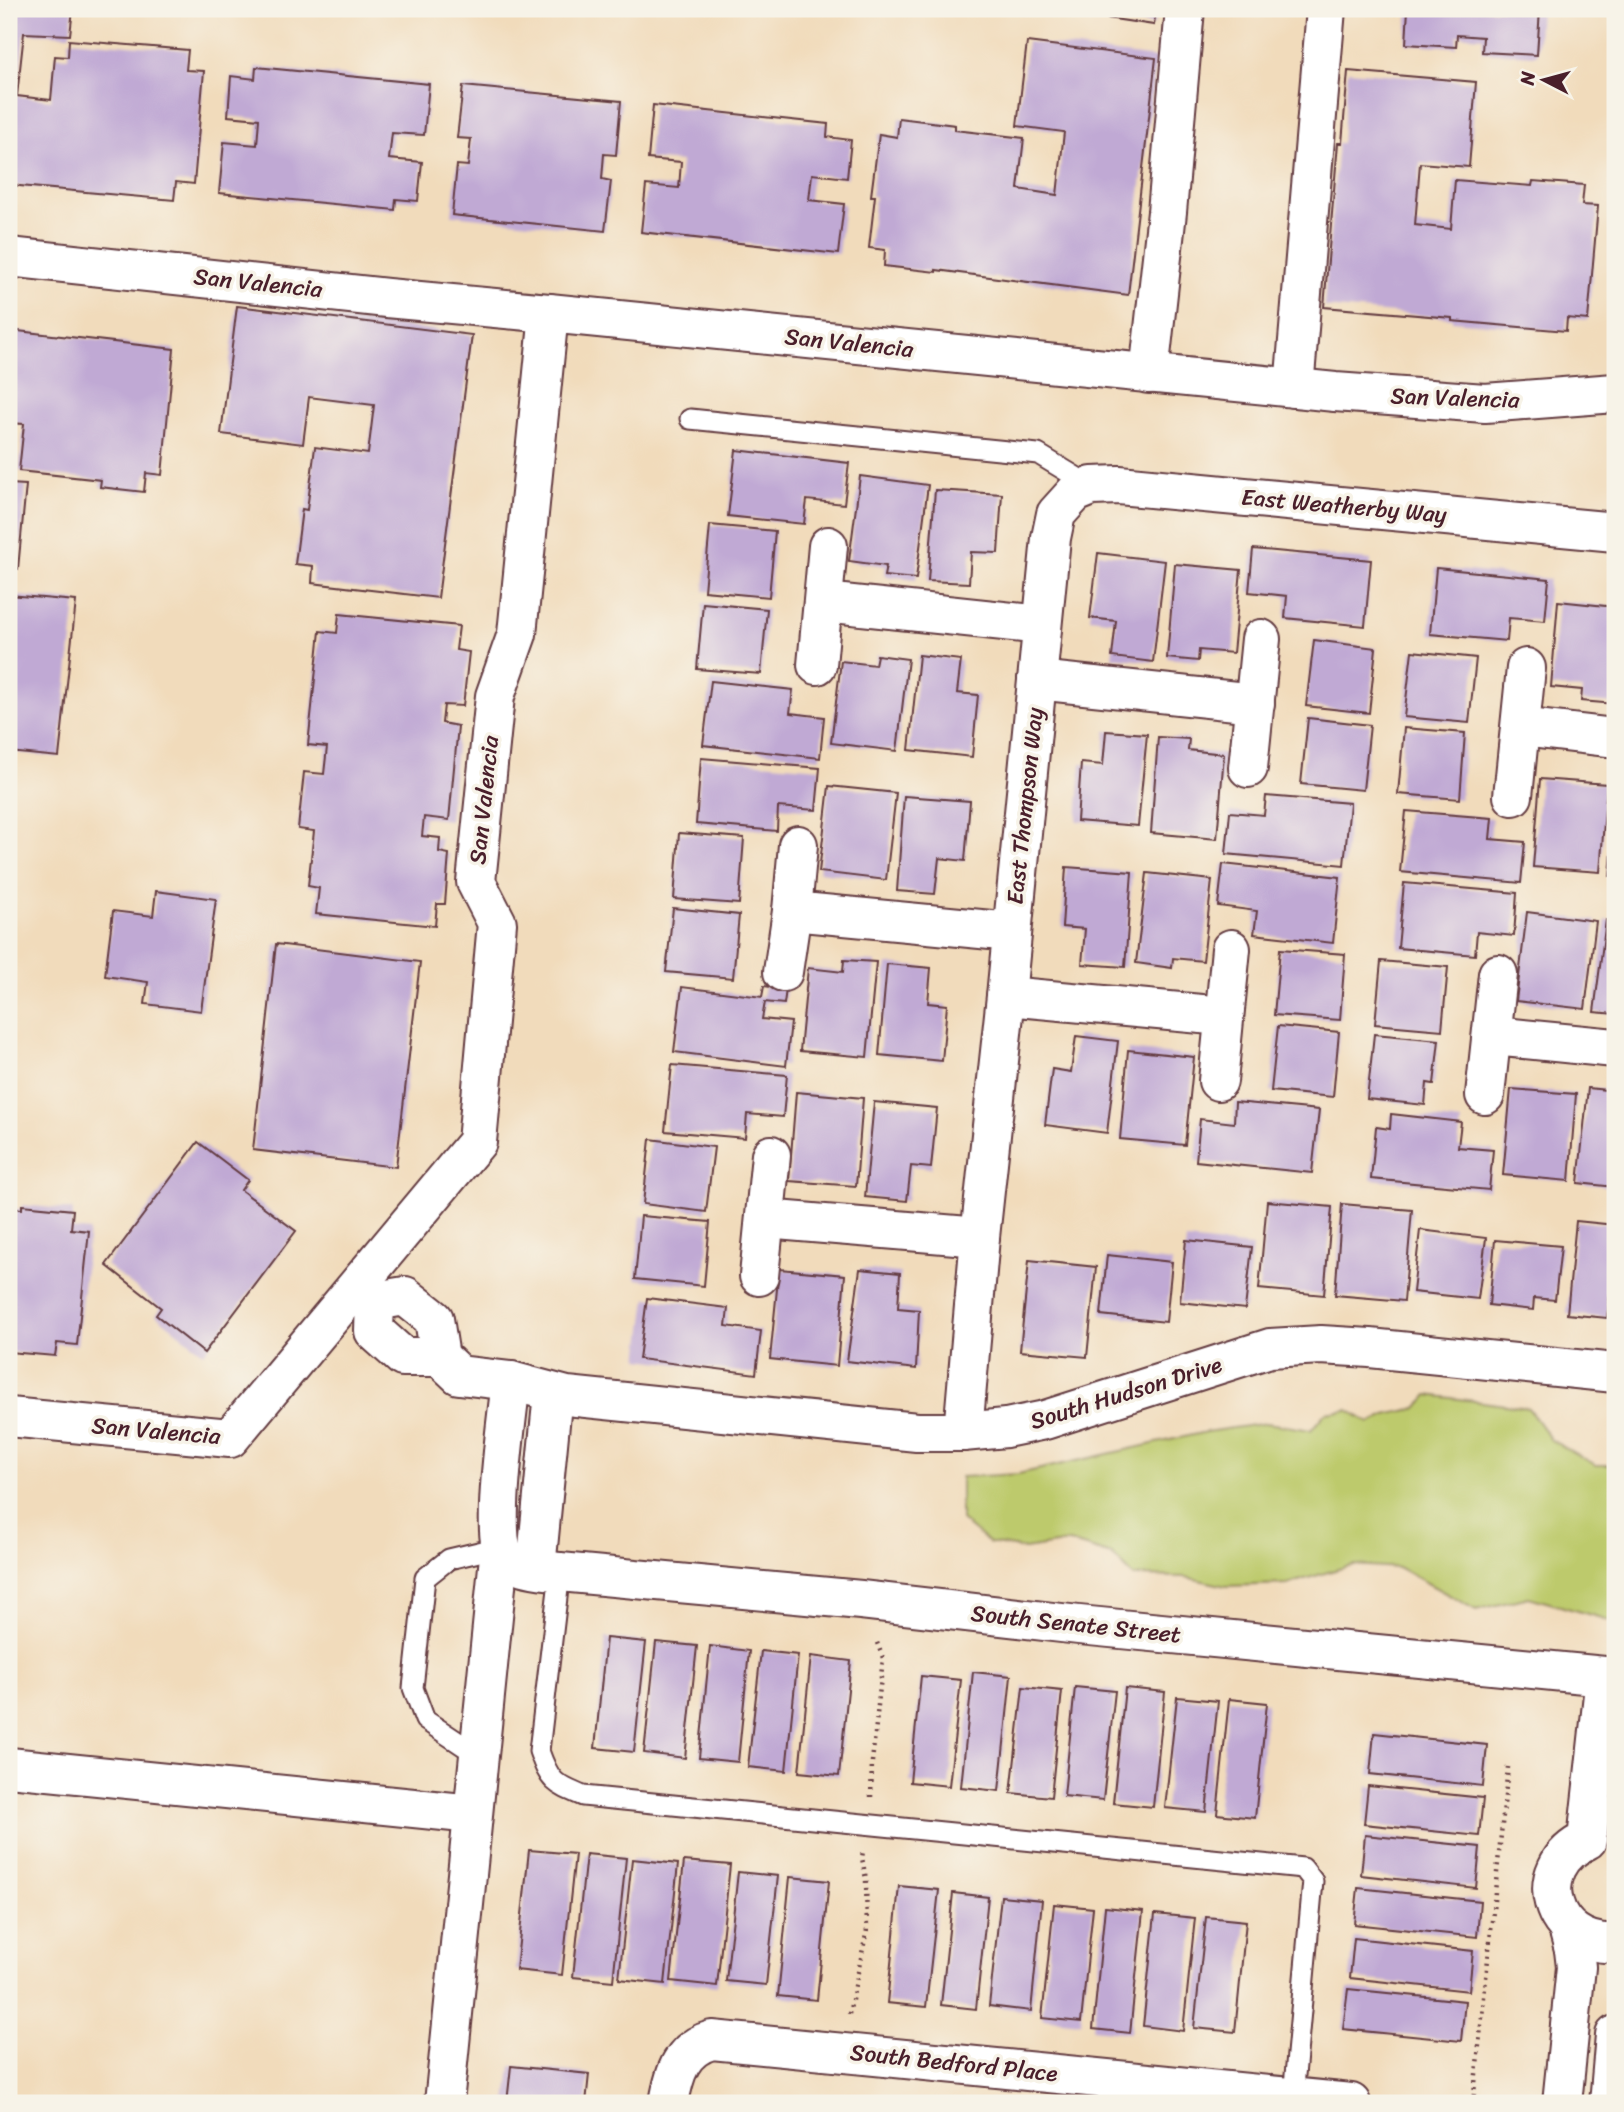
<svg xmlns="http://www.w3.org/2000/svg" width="1624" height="2112" viewBox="0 0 1624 2112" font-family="Sriracha,sans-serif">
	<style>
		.green { fill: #bdca6c; stroke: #84744c; stroke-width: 2 }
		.building { fill: #c0a9d4 }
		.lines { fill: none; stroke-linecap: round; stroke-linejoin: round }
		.lane-casing { stroke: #633b41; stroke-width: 23 }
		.street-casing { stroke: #633b41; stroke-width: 42 }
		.path { stroke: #633b41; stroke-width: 4.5; stroke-dasharray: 2 5; stroke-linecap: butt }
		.lane { stroke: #fff; stroke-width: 19 }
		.street { stroke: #fff; stroke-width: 38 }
		.labels { text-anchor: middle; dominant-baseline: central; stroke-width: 7; stroke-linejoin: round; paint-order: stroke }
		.street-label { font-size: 23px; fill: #4a1f2b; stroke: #f7f3e8 }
	</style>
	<rect width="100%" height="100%" fill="#f7f3e8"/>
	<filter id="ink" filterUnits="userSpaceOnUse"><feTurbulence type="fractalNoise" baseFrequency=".0143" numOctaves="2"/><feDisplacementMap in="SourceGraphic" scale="14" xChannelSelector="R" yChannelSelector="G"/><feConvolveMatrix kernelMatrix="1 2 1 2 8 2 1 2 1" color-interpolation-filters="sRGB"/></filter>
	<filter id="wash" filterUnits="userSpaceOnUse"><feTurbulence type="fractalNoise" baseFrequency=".00686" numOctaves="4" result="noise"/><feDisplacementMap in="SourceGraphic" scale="28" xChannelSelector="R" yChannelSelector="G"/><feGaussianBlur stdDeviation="1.57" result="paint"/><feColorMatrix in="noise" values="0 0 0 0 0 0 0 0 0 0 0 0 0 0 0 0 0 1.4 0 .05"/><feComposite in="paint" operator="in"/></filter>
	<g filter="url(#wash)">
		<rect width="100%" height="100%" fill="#f1dbbb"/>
		<path class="green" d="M 1428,1395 L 1528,1408 L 1551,1440 L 1596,1465 L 1615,1465 L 1615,1622 L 1529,1597 L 1476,1610 L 1400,1568 L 1352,1565 L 1288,1584 L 1226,1586 L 1185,1577 L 1133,1576 L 1112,1555 L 1069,1542 L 1025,1549 L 989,1543 L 961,1520 L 961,1477 L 1018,1474 L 1206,1432 L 1267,1423 L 1311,1430 L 1325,1413 L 1348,1410 L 1370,1423 L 1386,1415 L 1417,1408 Z"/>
		<g id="blocks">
			<g class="building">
				<path d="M 9,9 L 73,9 L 70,35 L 24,33 L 17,96 L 51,100 L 55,56 L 68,57 L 69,40 L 188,50 L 186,70 L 204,71 L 194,184 L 176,182 L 174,200 L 9,185 Z"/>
				<path d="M 1047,9 L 1156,9 L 1154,25 Z"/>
				<path d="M 1408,9 L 1540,9 L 1537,55 L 1482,52 L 1483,37 L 1457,35 L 1456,47 L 1406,44 Z"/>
				<path d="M 1027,42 L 1156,58 L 1128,295 L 936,270 L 936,272 L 884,266 L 885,250 L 869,248 L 875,196 L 871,196 L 879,134 L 897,137 L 899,118 L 955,125 L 955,130 L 1024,138 L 1018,189 L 1057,195 L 1064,132 L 1017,126 Z"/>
				<path d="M 256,67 L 429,84 L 424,135 L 392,133 L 389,159 L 422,162 L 418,201 L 396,199 L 395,210 L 219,193 L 224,142 L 257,145 L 259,119 L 228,116 L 231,76 L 255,79 Z"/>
				<path d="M 1348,71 L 1476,82 L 1469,167 L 1420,163 L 1415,225 L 1451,229 L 1455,180 L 1532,186 L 1533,181 L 1584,185 L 1582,205 L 1598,206 L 1588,320 L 1567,318 L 1566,331 L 1452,321 L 1452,318 L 1324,307 L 1338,143 L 1342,143 Z"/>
				<path d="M 463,86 L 621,101 L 616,155 L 604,154 L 602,179 L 611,181 L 605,231 L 452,215 L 457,165 L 468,166 L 471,139 L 457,138 Z"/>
				<path d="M 653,105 L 828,124 L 827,137 L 851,140 L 847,178 L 812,174 L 809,200 L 844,204 L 838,254 L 641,232 L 646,185 L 679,188 L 681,162 L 648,159 Z"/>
				<path d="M 237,306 L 472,335 L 438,598 L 312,583 L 313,566 L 295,564 L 302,509 L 307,510 L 315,447 L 368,454 L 374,405 L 309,397 L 303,444 L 221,434 Z"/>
				<path d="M 9,330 L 174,349 L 162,475 L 146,473 L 144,492 L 100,487 L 101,480 L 19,471 L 24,424 L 9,423 Z"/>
				<path d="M 736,450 L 849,463 L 844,504 L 807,500 L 804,524 L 728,516 Z"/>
				<path d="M 860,476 L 928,485 L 916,579 L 884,576 L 886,566 L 849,561 Z"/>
				<path d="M 9,484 L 26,485 L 18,569 L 9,568 Z"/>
				<path d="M 935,490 L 1002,494 L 998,553 L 971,552 L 969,583 L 928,581 Z"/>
				<path d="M 710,525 L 775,531 L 769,597 L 704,591 Z"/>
				<path d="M 1253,549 L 1371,560 L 1365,626 L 1285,618 L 1287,596 L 1249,592 Z"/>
				<path d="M 1098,553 L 1165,561 L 1153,662 L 1112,657 L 1116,621 L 1090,618 Z"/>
				<path d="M 1175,564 L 1241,570 L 1233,653 L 1199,650 L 1198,661 L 1167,658 Z"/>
				<path d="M 1436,568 L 1549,579 L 1545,621 L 1509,618 L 1507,641 L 1430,634 Z"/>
				<path d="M 9,595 L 76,601 L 59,757 L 9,752 Z"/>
				<path d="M 1558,601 L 1615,607 L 1615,704 L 1581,701 L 1582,690 L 1551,687 Z"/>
				<path d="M 703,603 L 767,609 L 761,674 L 697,669 Z"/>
				<path d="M 339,614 L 459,626 L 456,650 L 469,652 L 463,706 L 444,705 L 442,723 L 458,726 L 449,820 L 424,817 L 422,836 L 440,838 L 439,852 L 449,854 L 445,904 L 437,904 L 435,926 L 316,914 L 319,888 L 308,886 L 314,831 L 298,829 L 304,772 L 324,774 L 327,747 L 308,745 L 320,631 L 337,633 Z"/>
				<path d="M 1314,640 L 1376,648 L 1369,713 L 1306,706 Z"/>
				<path d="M 1412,651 L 1476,658 L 1469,723 L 1404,717 Z"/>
				<path d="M 877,655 L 908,659 L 897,751 L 831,743 L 841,661 L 875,665 Z"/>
				<path d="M 919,655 L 961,660 L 957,693 L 978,695 L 972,757 L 909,750 Z"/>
				<path d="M 711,681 L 793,690 L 790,713 L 824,717 L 820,758 L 703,745 Z"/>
				<path d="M 1308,718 L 1370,725 L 1363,790 L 1301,784 Z"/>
				<path d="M 1404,728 L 1465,733 L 1460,799 L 1398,794 Z"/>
				<path d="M 1106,731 L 1147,734 L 1138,826 L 1077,821 L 1081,763 L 1103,765 Z"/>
				<path d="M 1158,737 L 1189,739 L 1188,750 L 1224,754 L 1217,839 L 1151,833 Z"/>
				<path d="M 701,758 L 820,768 L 816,810 L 778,807 L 777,831 L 696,824 Z"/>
				<path d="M 1540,779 L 1607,784 L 1600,872 L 1533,867 Z"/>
				<path d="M 829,786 L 896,793 L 886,880 L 819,872 Z"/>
				<path d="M 904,796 L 970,801 L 965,861 L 939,858 L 935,894 L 897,891 Z"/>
				<path d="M 1266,796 L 1350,803 L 1344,865 L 1226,854 L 1230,812 L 1264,815 Z"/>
				<path d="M 1406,811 L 1492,818 L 1490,839 L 1525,842 L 1521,883 L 1400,872 Z"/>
				<path d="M 679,833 L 744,838 L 739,904 L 674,899 Z"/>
				<path d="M 1613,838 L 1615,838 L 1615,876 L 1610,876 Z"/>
				<path d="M 1223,864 L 1340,877 L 1333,943 L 1254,934 L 1257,911 L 1218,906 Z"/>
				<path d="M 1066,867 L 1132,872 L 1125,967 L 1082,964 L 1085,929 L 1062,927 Z"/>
				<path d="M 1147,873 L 1212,880 L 1203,961 L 1173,958 L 1172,968 L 1136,963 Z"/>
				<path d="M 1404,883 L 1517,893 L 1514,936 L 1477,932 L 1475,955 L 1398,948 Z"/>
				<path d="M 156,891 L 216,899 L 201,1011 L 145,1004 L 148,982 L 105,976 L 113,911 L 153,916 Z"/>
				<path d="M 673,908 L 739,915 L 733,978 L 666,972 Z"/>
				<path d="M 1527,912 L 1596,921 L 1585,1009 L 1516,1001 Z"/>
				<path d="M 1606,920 L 1615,921 L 1615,1014 L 1594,1012 Z"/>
				<path d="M 276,944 L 420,962 L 396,1167 L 253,1150 Z"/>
				<path d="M 1280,949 L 1345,954 L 1340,1020 L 1274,1015 Z"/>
				<path d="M 844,960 L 876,962 L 867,1057 L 800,1051 L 808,968 L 843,972 Z"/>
				<path d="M 1381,961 L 1448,967 L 1442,1030 L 1375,1024 Z"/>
				<path d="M 887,964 L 931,968 L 928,1003 L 947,1005 L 942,1061 L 879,1055 Z"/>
				<path d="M 764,986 L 786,989 L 784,1004 L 765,1002 L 762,1019 L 791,1022 L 786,1066 L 674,1052 L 682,987 L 762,997 Z"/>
				<path d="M 1278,1026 L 1339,1032 L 1333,1097 L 1271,1091 Z"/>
				<path d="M 1374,1034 L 1439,1040 L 1434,1084 L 1427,1083 L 1425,1105 L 1367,1099 Z"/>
				<path d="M 1076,1036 L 1118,1041 L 1107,1133 L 1045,1125 L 1052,1069 L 1071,1072 Z"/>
				<path d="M 1128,1050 L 1194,1057 L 1185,1145 L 1120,1139 Z"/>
				<path d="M 672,1065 L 787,1075 L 783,1117 L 747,1114 L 745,1138 L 665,1131 Z"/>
				<path d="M 1588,1088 L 1615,1091 L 1615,1187 L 1578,1183 Z"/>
				<path d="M 1511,1089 L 1576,1094 L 1569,1181 L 1503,1175 Z"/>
				<path d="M 796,1092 L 863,1098 L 856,1186 L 789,1181 Z"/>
				<path d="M 874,1102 L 937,1108 L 931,1168 L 911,1166 L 907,1201 L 865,1197 Z"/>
				<path d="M 1235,1102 L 1319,1110 L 1312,1173 L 1196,1161 L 1200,1119 L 1234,1123 Z"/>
				<path d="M 1391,1114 L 1461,1122 L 1458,1147 L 1493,1150 L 1489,1190 L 1371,1179 L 1376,1127 L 1390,1129 Z"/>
				<path d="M 650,1139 L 714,1147 L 706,1212 L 643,1204 Z"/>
				<path d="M 198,1142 L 248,1180 L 241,1190 L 296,1231 L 204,1353 L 156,1315 L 161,1308 L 106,1265 Z"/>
				<path d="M 1267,1201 L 1332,1207 L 1324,1295 L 1259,1289 Z"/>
				<path d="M 1342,1204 L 1412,1210 L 1404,1301 L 1335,1295 Z"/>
				<path d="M 22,1205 L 73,1210 L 71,1229 L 89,1231 L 77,1345 L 57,1343 L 55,1356 L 9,1352 L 9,1208 L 22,1209 Z"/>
				<path d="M 641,1216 L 710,1222 L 704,1286 L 635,1279 Z"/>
				<path d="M 1576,1221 L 1615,1225 L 1615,1285 L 1611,1285 L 1607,1318 L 1567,1314 Z"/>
				<path d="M 1420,1230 L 1486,1238 L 1478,1299 L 1413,1292 Z"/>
				<path d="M 1186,1240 L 1252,1247 L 1245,1309 L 1180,1302 Z"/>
				<path d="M 1495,1240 L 1561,1246 L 1555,1300 L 1534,1298 L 1533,1310 L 1489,1305 Z"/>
				<path d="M 1107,1255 L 1172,1262 L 1166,1322 L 1101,1315 Z"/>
				<path d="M 1029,1260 L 1096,1267 L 1087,1357 L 1020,1351 Z"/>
				<path d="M 779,1269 L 845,1275 L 837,1366 L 770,1359 Z"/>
				<path d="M 860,1269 L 900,1273 L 898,1308 L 919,1310 L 916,1369 L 847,1361 Z"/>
				<path d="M 647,1298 L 728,1308 L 726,1326 L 761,1331 L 756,1374 L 639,1359 Z"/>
				<path d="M 606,1638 L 646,1642 L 634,1752 L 595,1748 Z"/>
				<path d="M 656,1642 L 697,1646 L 685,1758 L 644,1753 Z"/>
				<path d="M 710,1646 L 749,1651 L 738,1762 L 699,1758 Z"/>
				<path d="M 761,1651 L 798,1655 L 786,1771 L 748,1767 Z"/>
				<path d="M 811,1656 L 851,1661 L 839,1776 L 799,1772 Z"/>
				<path d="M 973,1672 L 1011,1676 L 999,1791 L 961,1787 Z"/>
				<path d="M 921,1676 L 961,1680 L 949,1786 L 910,1782 Z"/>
				<path d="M 1023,1687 L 1062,1691 L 1051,1797 L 1011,1793 Z"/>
				<path d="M 1075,1687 L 1115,1691 L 1103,1800 L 1064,1796 Z"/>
				<path d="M 1125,1688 L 1165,1692 L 1153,1807 L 1113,1803 Z"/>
				<path d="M 1177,1697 L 1218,1701 L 1206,1812 L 1165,1808 Z"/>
				<path d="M 1229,1699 L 1267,1703 L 1255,1818 L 1217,1814 Z"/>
				<path d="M 1374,1733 L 1487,1745 L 1483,1786 L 1370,1774 Z"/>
				<path d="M 1368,1786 L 1483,1798 L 1479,1836 L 1364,1824 Z"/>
				<path d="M 1365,1835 L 1480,1847 L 1476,1888 L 1361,1875 Z"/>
				<path d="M 529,1850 L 575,1854 L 562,1975 L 516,1970 Z"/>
				<path d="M 586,1854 L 626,1858 L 613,1981 L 573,1977 Z"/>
				<path d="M 632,1859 L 678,1864 L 665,1984 L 619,1979 Z"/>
				<path d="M 684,1861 L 730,1865 L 717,1986 L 671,1981 Z"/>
				<path d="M 738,1872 L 778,1876 L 766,1985 L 726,1981 Z"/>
				<path d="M 790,1877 L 829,1881 L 817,2000 L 778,1996 Z"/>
				<path d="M 899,1886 L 939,1890 L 926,2007 L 887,2003 Z"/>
				<path d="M 1358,1888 L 1480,1901 L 1477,1937 L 1354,1924 Z"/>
				<path d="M 953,1893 L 988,1897 L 976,2009 L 941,2005 Z"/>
				<path d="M 1001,1896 L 1042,1900 L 1031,2011 L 989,2006 Z"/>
				<path d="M 1054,1904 L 1093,1908 L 1081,2022 L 1042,2018 Z"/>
				<path d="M 1105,1907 L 1143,1911 L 1130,2033 L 1093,2029 Z"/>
				<path d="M 1155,1914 L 1195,1918 L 1183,2031 L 1143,2026 Z"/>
				<path d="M 1206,1917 L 1246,1921 L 1235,2032 L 1194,2028 Z"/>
				<path d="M 1354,1938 L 1473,1951 L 1469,1991 L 1350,1978 Z"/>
				<path d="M 1348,1989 L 1465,2001 L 1461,2041 L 1343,2029 Z"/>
				<path d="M 511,2066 L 589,2074 L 586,2103 L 507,2103 Z"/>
			</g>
		</g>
	</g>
	<g filter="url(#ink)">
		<use href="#blocks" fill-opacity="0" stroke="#633b41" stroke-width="2"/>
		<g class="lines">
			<g class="lane-casing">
				<g id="lane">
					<path d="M 690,419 L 1038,454 L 1091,486"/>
					<path d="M 560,1572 L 539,1751 C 550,1782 554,1784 583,1796 L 1303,1868 L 1313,1881 L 1293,2097"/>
					<path d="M 479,1756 L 425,1720 L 413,1688 L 425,1578 L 449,1559 L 500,1547"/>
				</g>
			</g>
			<g class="street-casing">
				<g id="street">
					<path d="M 9,257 L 387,298 L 549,313"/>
					<path d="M 1149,374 L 1167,212 L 1185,9"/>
					<path d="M 1294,388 L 1326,9"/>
					<path d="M 824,602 L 1042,625"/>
					<path d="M 817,665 L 828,546"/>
					<path d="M 1037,680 L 1255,703"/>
					<path d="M 1521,727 L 1615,738"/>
					<path d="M 1248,768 L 1261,639"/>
					<path d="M 1513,796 L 1526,668"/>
					<path d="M 792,911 L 1012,932"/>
					<path d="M 783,972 L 792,911 L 798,845"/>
					<path d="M 1006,996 L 1223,1016"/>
					<path d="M 1493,1036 L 1615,1048"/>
					<path d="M 1218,1081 L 1231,949"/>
					<path d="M 1485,1095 L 1498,974"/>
					<path d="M 765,1219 L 980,1237"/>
					<path d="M 759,1276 L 771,1155"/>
					<path d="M 375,1301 L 405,1296 L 434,1319 L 440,1357 L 459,1375 L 511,1381 L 567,1396 L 917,1432 L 963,1432 L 1006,1428 L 1045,1420 L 1270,1348 L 1321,1345 L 1370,1348 L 1615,1373"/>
					<path d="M 375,1301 L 374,1331 L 403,1357 L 440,1357"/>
					<path d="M 511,1381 C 508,1410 490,1536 504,1554 C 517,1569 542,1569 560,1572 L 861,1600 L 1079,1625 L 1615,1677"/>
					<path d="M 9,1417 L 230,1438 L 477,1142 L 497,923 L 476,882 L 495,696 L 517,634 L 549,313 L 1335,392 L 1485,403 L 1615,393"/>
					<path d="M 963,1432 L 980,1237 L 1006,996 L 1051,538 L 1056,514 L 1075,493 L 1092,486 L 1119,485 L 1615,532"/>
					<path d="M 536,1568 L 553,1393"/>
					<path d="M 1605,1676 L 1587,1840 C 1527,1867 1550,1947 1615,1943"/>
					<path d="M 9,1767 L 473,1814"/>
					<path d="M 444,2103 L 500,1547"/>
					<path d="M 669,2103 C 674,2074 681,2048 712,2040 L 1351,2103"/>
					<path d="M 1562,2103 L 1576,1967 L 1574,1950 L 1568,1928"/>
					<path d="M 1609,2103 L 1615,2035"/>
				</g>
			</g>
			<g class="path">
				<path d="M 871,1797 L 872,1762 L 883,1658 L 876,1640"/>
				<path d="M 849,2014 L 867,1930 L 866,1879 L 862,1858 L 863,1851"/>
				<path d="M 1473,2103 L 1508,1767"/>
			</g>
			<use href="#lane" class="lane"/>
			<use href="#street" class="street"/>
		</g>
	</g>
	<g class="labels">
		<g class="street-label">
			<text transform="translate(258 283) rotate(6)">San Valencia</text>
			<text transform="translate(849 343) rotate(6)">San Valencia</text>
			<text transform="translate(1455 398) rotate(2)">San Valencia</text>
			<text transform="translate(1344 506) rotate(5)">East Weatherby Way</text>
			<text transform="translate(484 800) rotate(-84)">San Valencia</text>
			<text transform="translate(1025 806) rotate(-84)">East Thompson Way</text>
			<text transform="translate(1126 1393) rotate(-17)">South Hudson Drive</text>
			<text transform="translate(156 1431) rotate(5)">San Valencia</text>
			<text transform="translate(1076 1624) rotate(6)">South Senate Street</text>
			<text transform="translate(954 2063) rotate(6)">South Bedford Place</text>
		</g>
	</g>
	<rect width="1624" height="2112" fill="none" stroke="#f7f3e8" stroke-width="35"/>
	<g transform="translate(1544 80) rotate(276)" stroke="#f7f3e8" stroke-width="5" paint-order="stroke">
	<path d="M0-5L12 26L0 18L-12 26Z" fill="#4a1f2b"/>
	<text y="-10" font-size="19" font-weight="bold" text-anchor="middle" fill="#4a1f2b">N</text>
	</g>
</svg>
